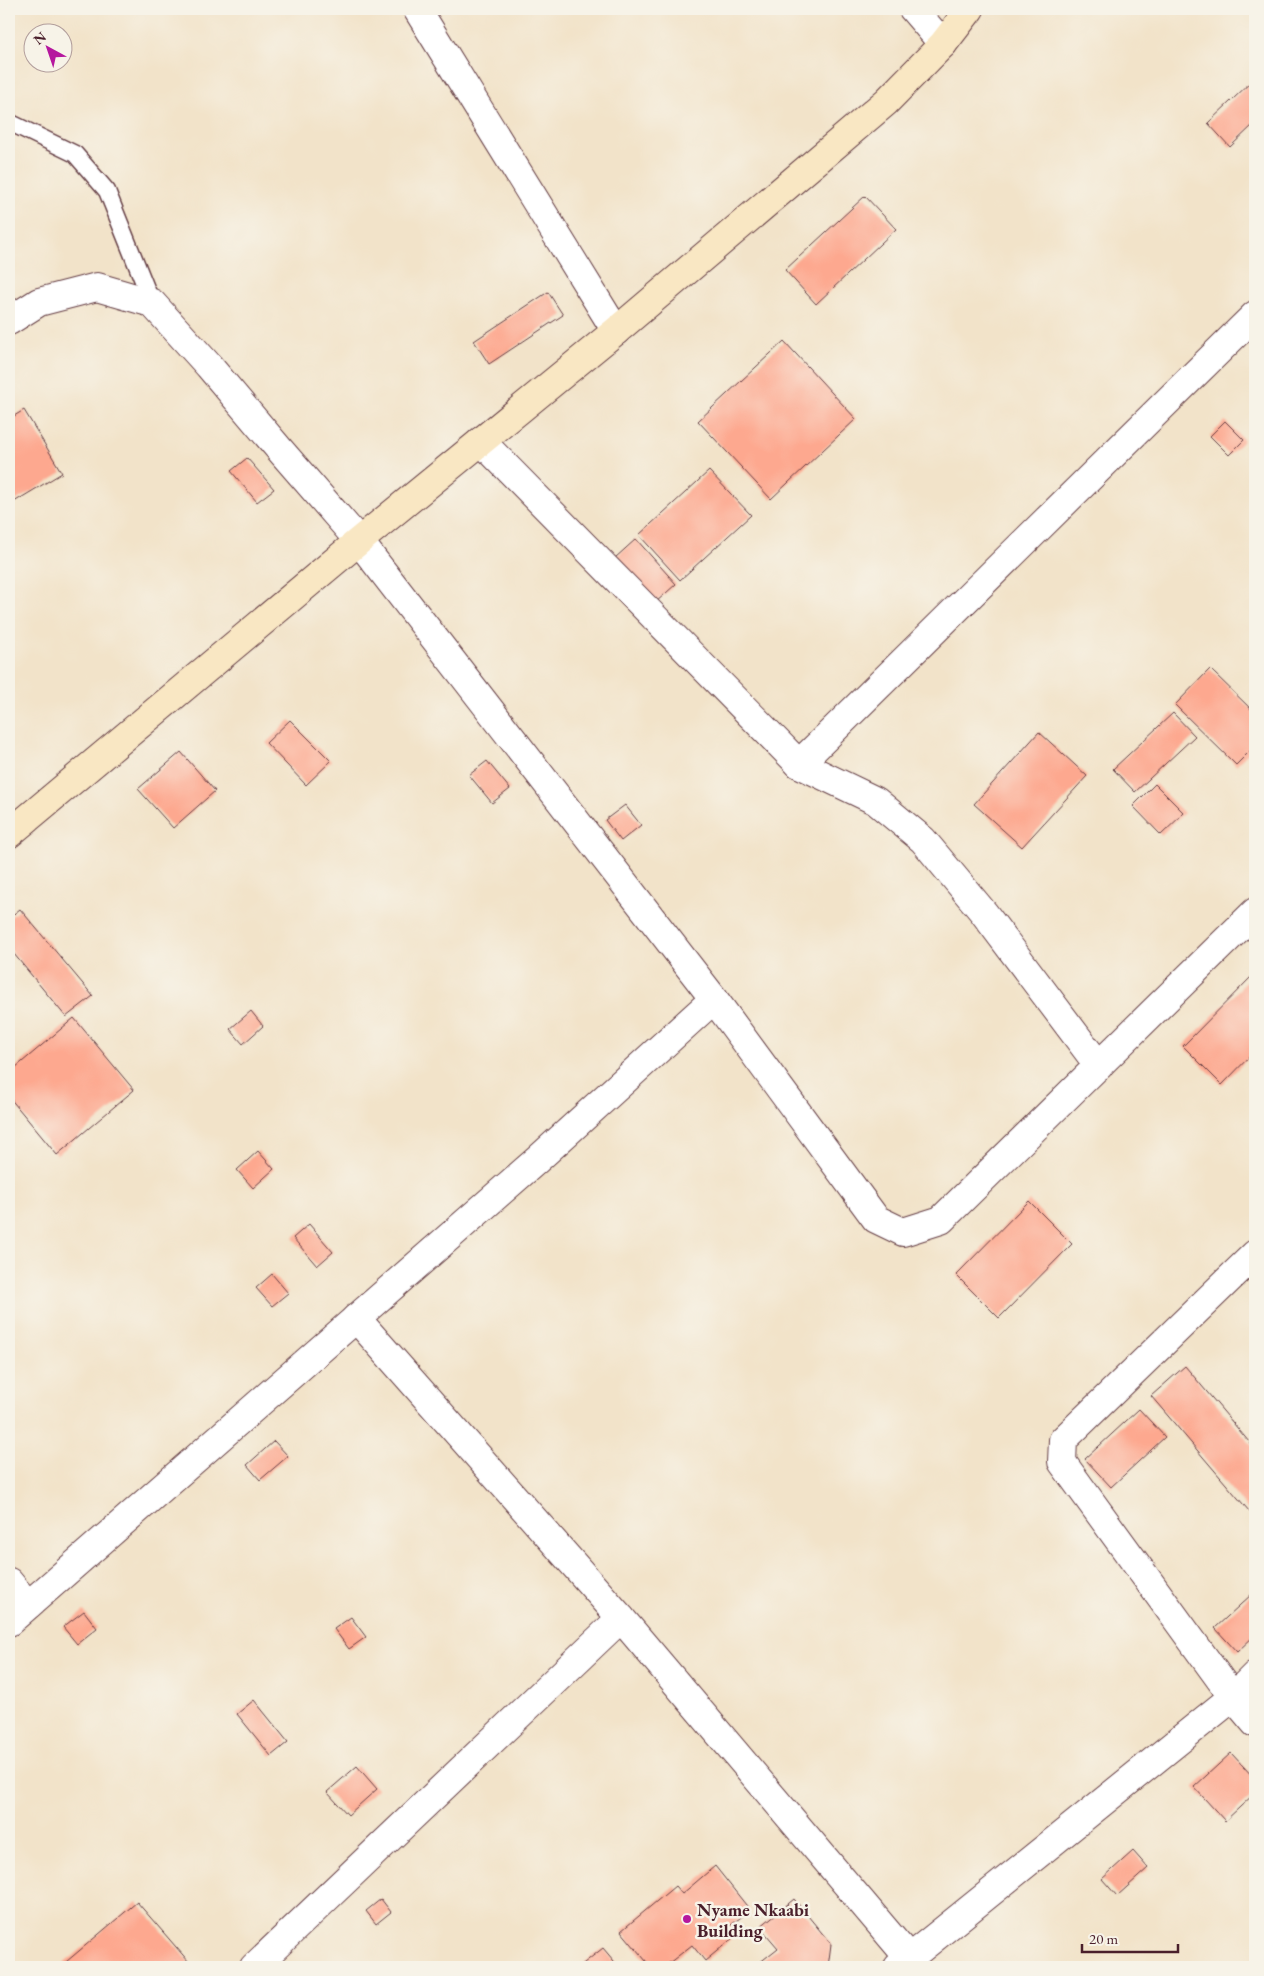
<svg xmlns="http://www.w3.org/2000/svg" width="1264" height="1976" viewBox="0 0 1264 1976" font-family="'EB Garamond',serif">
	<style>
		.building { fill: #fda88f }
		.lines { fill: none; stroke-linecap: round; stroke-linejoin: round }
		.lane-casing { stroke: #633c43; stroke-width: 19 }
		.street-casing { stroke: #633c43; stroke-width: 30 }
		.secondary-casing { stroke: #633c43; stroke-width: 30 }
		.lane { stroke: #fff; stroke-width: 16 }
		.street { stroke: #fff; stroke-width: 28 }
		.secondary { stroke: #f9e7c3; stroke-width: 28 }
		.poi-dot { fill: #b5179e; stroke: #f7f3e8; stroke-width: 2 }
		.labels { text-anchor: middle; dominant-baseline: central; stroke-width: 5; stroke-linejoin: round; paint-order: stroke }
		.poi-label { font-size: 18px; font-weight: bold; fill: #4a1f2b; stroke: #f7f3e8; text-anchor: start }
	</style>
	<rect width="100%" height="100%" fill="#f7f3e8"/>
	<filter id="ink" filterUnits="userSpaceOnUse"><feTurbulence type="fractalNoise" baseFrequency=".02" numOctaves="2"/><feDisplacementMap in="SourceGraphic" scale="10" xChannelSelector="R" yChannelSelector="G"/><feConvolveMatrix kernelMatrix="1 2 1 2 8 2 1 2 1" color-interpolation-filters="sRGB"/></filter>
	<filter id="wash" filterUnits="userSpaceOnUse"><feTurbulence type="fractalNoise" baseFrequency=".0096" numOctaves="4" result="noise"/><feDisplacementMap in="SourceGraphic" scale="20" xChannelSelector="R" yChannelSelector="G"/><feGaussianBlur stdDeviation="1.12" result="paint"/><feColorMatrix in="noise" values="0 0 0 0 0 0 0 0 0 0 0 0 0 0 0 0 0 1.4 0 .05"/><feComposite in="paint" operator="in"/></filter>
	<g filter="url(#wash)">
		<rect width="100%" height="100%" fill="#f2e3c9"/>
		<g id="blocks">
			<g class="building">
				<path d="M 1255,78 L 1255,123 L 1230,147 L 1208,123 Z"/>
				<path d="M 865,196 L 896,229 L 816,304 L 785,270 Z"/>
				<path d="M 548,292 L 563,315 L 489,364 L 474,341 Z"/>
				<path d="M 784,341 L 856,419 L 771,499 L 698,421 Z"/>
				<path d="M 24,410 L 62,473 L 9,505 L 9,419 Z"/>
				<path d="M 1225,421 L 1244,440 L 1229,455 L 1210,436 Z"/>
				<path d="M 247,458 L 274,489 L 257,502 L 231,471 Z"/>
				<path d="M 709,471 L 751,515 L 680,580 L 639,535 Z"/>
				<path d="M 636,539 L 676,584 L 655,603 L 615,558 Z"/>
				<path d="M 1210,669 L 1255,713 L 1255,746 L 1236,765 L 1175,705 Z"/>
				<path d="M 1173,713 L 1195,736 L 1135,792 L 1113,769 Z"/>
				<path d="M 290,720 L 331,761 L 306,785 L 266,743 Z"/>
				<path d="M 1039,732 L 1087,776 L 1022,847 L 974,804 Z"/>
				<path d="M 181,752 L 215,791 L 173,828 L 138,789 Z"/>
				<path d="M 487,761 L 510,789 L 492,803 L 469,775 Z"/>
				<path d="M 1155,784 L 1184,813 L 1161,835 L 1133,806 Z"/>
				<path d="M 625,805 L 641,825 L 621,841 L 605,820 Z"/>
				<path d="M 20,909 L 93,996 L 66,1017 L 9,948 L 9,918 Z"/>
				<path d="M 1255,973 L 1255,1051 L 1222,1085 L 1183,1046 Z"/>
				<path d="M 251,1011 L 263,1026 L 243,1044 L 230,1029 Z"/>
				<path d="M 74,1018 L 134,1090 L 57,1155 L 9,1097 L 9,1073 Z"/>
				<path d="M 258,1151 L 274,1169 L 253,1188 L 237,1170 Z"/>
				<path d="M 1029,1201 L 1072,1244 L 999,1318 L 956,1275 Z"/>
				<path d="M 309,1224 L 333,1252 L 317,1266 L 293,1238 Z"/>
				<path d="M 272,1274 L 288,1293 L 272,1306 L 256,1288 Z"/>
				<path d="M 1185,1366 L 1255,1449 L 1255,1518 L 1151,1396 Z"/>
				<path d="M 1139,1409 L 1165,1437 L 1111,1487 L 1085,1459 Z"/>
				<path d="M 274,1441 L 288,1456 L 260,1480 L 247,1465 Z"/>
				<path d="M 1252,1594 L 1255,1598 L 1255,1635 L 1237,1652 L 1215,1628 Z"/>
				<path d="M 84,1611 L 97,1628 L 77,1644 L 63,1627 Z"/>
				<path d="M 351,1617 L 366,1637 L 349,1649 L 334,1629 Z"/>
				<path d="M 254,1700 L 288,1742 L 271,1756 L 237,1714 Z"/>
				<path d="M 1231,1753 L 1255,1779 L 1255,1793 L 1225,1821 L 1194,1787 Z"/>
				<path d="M 357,1766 L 377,1789 L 348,1815 L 327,1792 Z"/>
				<path d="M 1133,1851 L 1148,1868 L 1117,1896 L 1102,1879 Z"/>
				<path d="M 715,1866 L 750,1910 L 726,1929 L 734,1937 L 705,1961 L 692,1945 L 664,1967 L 651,1967 L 621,1931 L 675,1886 L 682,1894 Z"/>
				<path d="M 381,1899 L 391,1912 L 376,1924 L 366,1911 Z"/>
				<path d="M 794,1899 L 831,1944 L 828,1967 L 754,1967 L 778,1948 L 760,1927 Z"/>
				<path d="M 137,1902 L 189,1962 L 183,1967 L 60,1967 Z"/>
				<path d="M 603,1948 L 619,1967 L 579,1967 Z"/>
			</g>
		</g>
	</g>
	<g filter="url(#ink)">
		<use href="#blocks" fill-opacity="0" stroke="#633c43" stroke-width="1"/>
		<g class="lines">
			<g class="lane-casing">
				<path id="lane" d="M 9,122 L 75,154 L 107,191 L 152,303"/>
			</g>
			<g class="street-casing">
				<g id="street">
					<path d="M 417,9 L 616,331"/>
					<path d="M 913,9 L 943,44"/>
					<path d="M 9,321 L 39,302 L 97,287 L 152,303 L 209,366 L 280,450 L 359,541 L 714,999 L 876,1219 L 903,1232 L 941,1220 L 1255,912"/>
					<path d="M 481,441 L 799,764 L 876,801 L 923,840 L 984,913 L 1099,1066"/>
					<path d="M 799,764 L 1255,315"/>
					<path d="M 1255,1254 L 1063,1440 L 1062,1462 L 1233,1697 L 1255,1723"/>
					<path d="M 356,1318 L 621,1618 L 909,1958"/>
					<path d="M 9,1582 L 28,1605"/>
					<path d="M 9,1622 L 537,1160 L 714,999"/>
					<path d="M 254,1967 L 621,1618"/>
					<path d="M 898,1967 L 1233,1697 L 1255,1675"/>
				</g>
			</g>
			<g class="secondary-casing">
				<path id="secondary" d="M 9,834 L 359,541 L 616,331 L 886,102 L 943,44 L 970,9"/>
			</g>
			<use href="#lane" class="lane"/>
			<use href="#street" class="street"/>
			<use href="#secondary" class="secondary"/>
		</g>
	</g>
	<circle class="poi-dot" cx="687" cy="1919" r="5"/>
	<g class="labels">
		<g class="poi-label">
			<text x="697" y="1909">Nyame Nkaabi<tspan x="697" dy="21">Building</tspan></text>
		</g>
	</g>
	<rect width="1264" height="1976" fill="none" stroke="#f7f3e8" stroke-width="30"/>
	<g transform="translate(48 48) rotate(320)"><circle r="24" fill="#f7f3e8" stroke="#b29e9c"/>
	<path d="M0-4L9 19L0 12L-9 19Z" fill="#b5179e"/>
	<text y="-8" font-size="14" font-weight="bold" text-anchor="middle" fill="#4a1f2b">N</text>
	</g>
	<path d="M1082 1944v8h96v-8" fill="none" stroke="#4a1f2b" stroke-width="2.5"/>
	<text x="1089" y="1944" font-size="15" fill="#4a1f2b" stroke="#f7f3e8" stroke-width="4" paint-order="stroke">20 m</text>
</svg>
